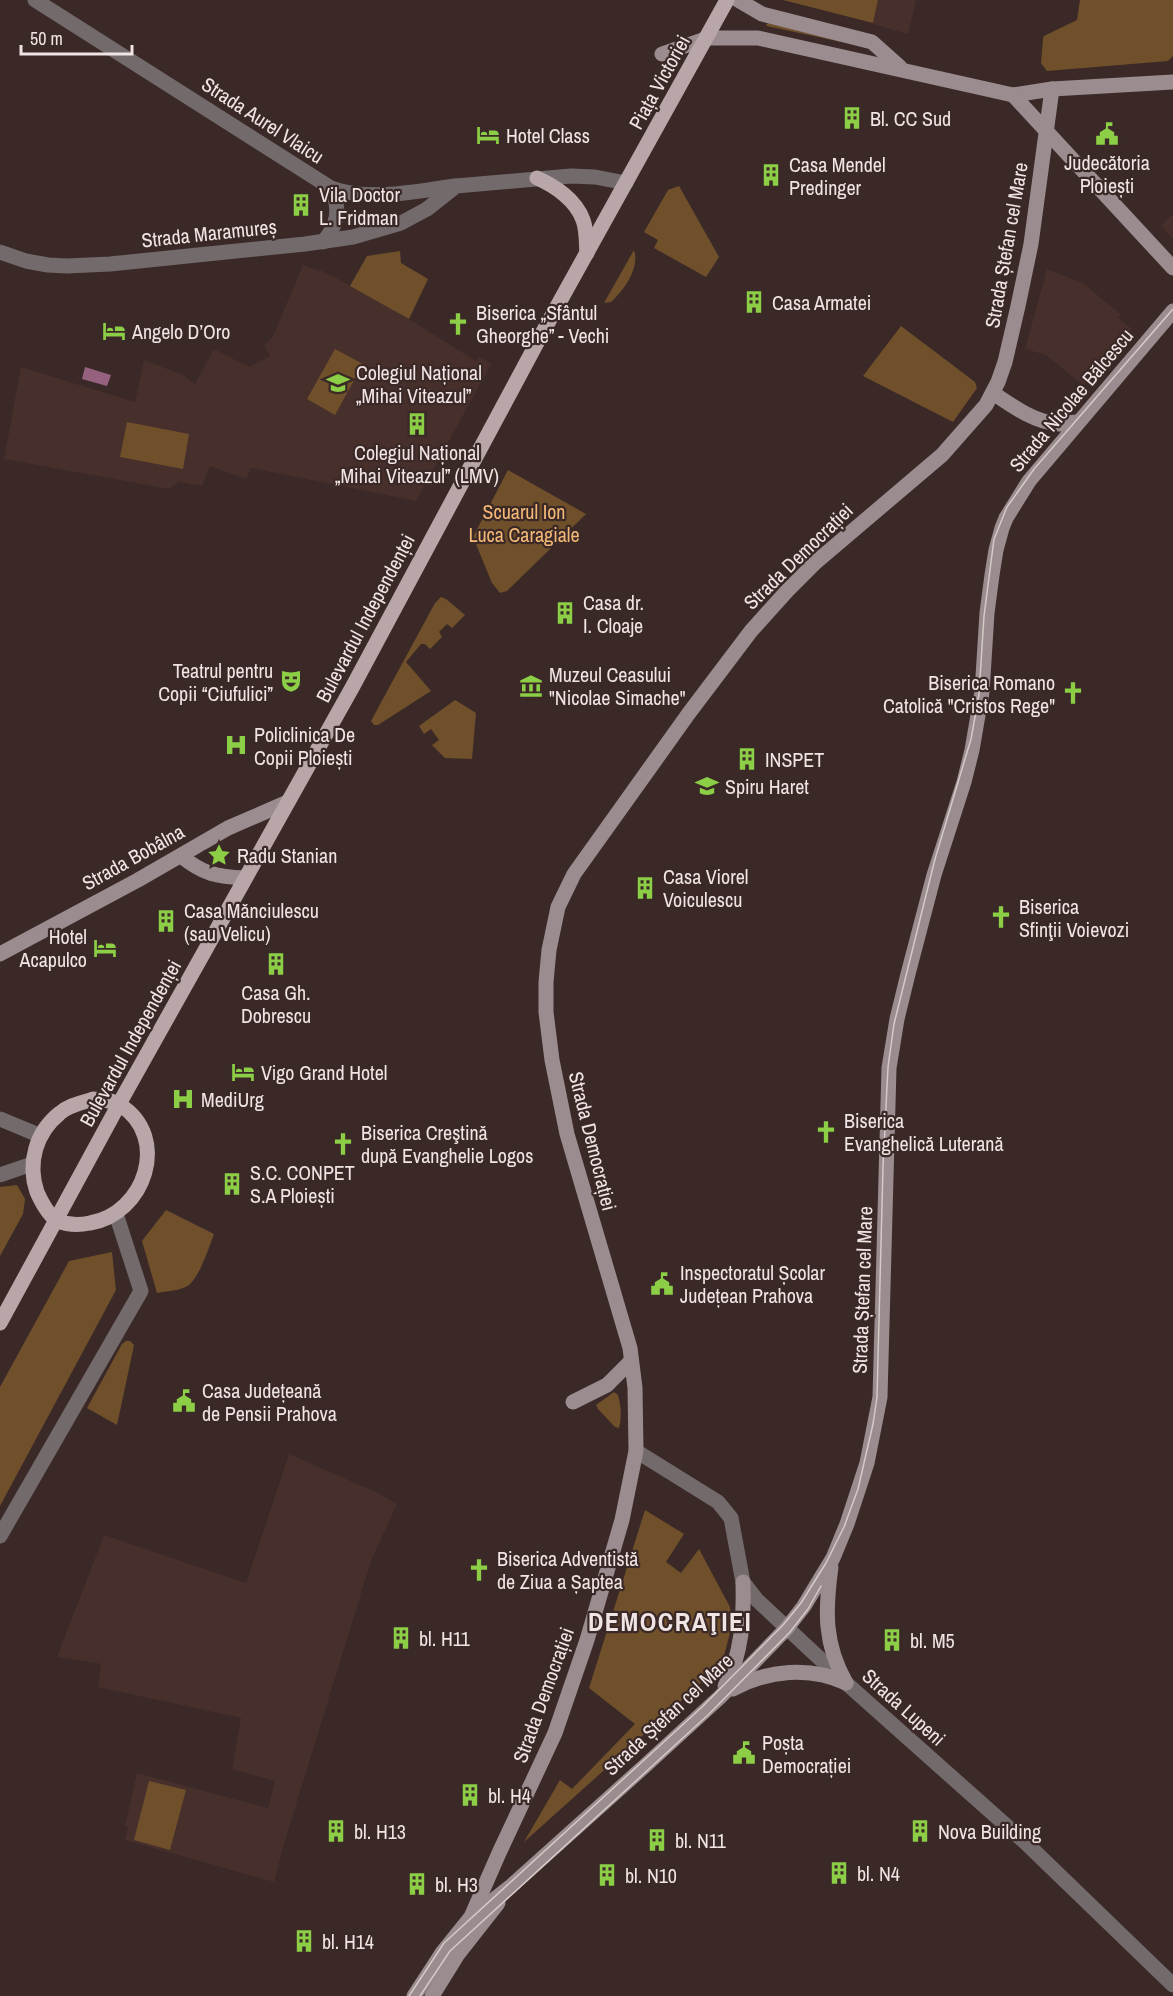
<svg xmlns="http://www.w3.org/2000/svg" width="1173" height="1996" viewBox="0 0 1173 1996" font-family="'Archivo Narrow',sans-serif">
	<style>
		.built { fill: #472f2c }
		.green { fill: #70502b }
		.water { fill: #95617f }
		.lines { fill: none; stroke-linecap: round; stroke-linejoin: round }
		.tertiary { stroke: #736a6c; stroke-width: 15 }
		.secondary { stroke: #9a8c8f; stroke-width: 15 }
		.primary { stroke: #b8a6a9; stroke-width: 15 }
		.tram { stroke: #d6cac8; stroke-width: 1.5 }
		.labels { text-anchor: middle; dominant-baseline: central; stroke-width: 4.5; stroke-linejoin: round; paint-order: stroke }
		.street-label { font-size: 20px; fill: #f0e5e4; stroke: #3a2927 }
		.poi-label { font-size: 20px; fill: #f0e5e4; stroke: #3a2927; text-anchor: start }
		.park-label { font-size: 20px; fill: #f5b977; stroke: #3a2927 }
		.district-label { font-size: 26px; font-weight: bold; letter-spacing: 1.5px; fill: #f0e5e4; stroke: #3a2927 }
	</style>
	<rect width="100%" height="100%" fill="#3a2927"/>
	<g class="built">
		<path d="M 878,0 L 916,0 L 908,34 L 873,24 Z"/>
		<path d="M 1173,214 L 1173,239 L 1161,226 Z"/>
		<path d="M 303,265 L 319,271 L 320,270 L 338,279 L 409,319 L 476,361 L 479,356 L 491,364 L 416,501 L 251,468 L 246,479 L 210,466 L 202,486 L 179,482 L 169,489 L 4,459 L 21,367 L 135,402 L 144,360 L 183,375 L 195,384 L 214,349 L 249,367 L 270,356 L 264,346 L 273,336 Z"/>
		<path d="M 1047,269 L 1083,283 L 1121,315 L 1118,318 L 1132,329 L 1084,386 L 1046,355 L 1025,349 Z"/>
		<path d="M 289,1454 L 378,1493 L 397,1504 L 371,1561 L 283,1847 L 274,1882 L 125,1840 L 128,1827 L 125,1826 L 137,1773 L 268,1808 L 275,1781 L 232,1769 L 241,1718 L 98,1687 L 101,1664 L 57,1657 L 104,1535 L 246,1583 Z"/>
	</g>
	<g class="green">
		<path d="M 783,0 L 878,0 L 873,23 Z"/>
		<path d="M 1080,0 L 1173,0 L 1173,56 L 1168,61 L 1047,71 L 1041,63 L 1043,39 L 1044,36 L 1077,20 Z"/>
		<path d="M 769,23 L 851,44 L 771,27 L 767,26 L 766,24 Z"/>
		<path d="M 679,186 L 719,257 L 706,277 L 654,248 L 658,240 L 644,232 L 668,190 Z"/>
		<path d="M 634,250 C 640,268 624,290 611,302 L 604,303 Z"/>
		<path d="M 400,251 L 401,263 L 428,279 L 409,319 L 350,286 L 367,256 Z"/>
		<path d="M 901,326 L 975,382 L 977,388 L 953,422 L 863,376 Z"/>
		<path d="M 335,349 L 363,364 L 335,415 L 307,399 Z"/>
		<path d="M 127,422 L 189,434 L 183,469 L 120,457 Z"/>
		<path d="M 508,470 L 586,514 L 507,591 L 500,593 L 492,583 L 473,537 Z"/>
		<path d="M 441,597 L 446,599 L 465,615 L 452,628 L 447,624 L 439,632 L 442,637 L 430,649 L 425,644 L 421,644 L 406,662 L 431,691 L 378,725 L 374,725 L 371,721 L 435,603 Z"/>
		<path d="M 455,700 L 476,713 L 472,759 L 445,758 L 432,745 L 439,740 L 431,729 L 424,734 L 419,726 Z"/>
		<path d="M 17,1185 L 25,1199 L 23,1214 L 0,1256 L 0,1187 Z"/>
		<path d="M 166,1210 L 214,1234 C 209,1247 200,1276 189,1285 C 180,1291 167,1291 157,1293 L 142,1241 Z"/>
		<path d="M 112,1252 L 116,1290 L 0,1506 L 0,1387 L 69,1261 Z"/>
		<path d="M 126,1341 L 130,1341 L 134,1345 L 133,1350 L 117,1425 L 87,1408 L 122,1344 Z"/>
		<path d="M 614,1392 L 618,1395 C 621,1406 622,1417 619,1428 L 615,1427 L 598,1409 L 596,1405 Z"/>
		<path d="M 645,1510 L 684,1534 L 666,1562 L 681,1573 L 699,1549 L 730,1607 L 732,1625 L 723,1660 L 700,1684 L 524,1842 L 560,1780 L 572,1789 L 635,1724 L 589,1688 Z"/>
		<path d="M 149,1781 L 186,1790 L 170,1850 L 134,1840 Z"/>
	</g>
	<path class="water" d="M 85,367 L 111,375 L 107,386 L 82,379 Z"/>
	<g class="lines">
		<g class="tertiary">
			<path d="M 35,0 L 331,188 C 371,202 414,191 456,186"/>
			<path d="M 323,242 C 338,225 341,209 331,188"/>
			<path d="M 0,252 L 26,261 L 48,265 L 67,266 L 110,264 L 305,244 L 353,237 L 401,223 L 427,209 L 456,186 L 571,176 L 595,177 L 626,183"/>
			<path d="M 0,1119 L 41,1136"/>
			<path d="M 0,1175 L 32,1164"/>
			<path d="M 636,1451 L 718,1502 L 731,1518 L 743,1582 L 757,1600 L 846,1683 L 1027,1844 L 1173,1985"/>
			<path d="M 0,1536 L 141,1291 L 116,1214"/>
		</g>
		<g class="secondary">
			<path d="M 738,0 L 762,14 L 872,42 L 900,67"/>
			<path d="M 662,54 L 708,38 L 758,38 L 1013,95 L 1052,89 L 1173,82"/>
			<path d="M 1013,95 L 1173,268"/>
			<path d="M 993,393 C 1012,406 1034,422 1059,424 C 1065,424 1072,422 1078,422"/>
			<path d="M 181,856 C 203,874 217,877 245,878"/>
			<path d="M 0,954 L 138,880 L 228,828 L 288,802"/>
			<path d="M 573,1402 L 607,1385 L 631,1361"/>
			<path d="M 831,1567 C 825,1611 824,1644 846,1683"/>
			<path d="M 725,1686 C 742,1654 744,1618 743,1582"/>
			<path d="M 733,1689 C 768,1670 810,1666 846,1683"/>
			<path d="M 472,1917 L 510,1887 L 647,1764 L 720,1697 L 787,1628 L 804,1606 L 833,1558 L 847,1524 L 867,1463 L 880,1397 L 889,1068 L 897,1019 L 908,974 L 934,875 L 964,782 L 972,750 L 982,692 L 987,613 L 992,575 L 996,550 L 1002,528 L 1006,518 L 1029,481 L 1173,311"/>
			<path d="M 414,1996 L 442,1953 L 471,1917 L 499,1853 L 555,1733 L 587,1640 L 622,1520 L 636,1451 L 635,1388 L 630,1348 L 567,1134 L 552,1060 L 546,1012 L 546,982 L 549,950 L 558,907 L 574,874 L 689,713 L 751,631 L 787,591 L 816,562 L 942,455 L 986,405 L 998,382 L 1005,362 L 1018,306 L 1031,244 L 1052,89"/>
			<path d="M 432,1996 L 458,1954 L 498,1903"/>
		</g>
		<g class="primary">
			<path d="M 537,178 C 555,186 576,200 583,220 C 587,230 586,243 587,253"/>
			<path d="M 93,1099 C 102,1100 113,1100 120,1105 C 171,1137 145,1214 90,1223 C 80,1225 68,1225 58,1221 C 49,1216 41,1201 37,1192 C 27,1163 36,1132 60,1113 C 69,1105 82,1103 93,1099 Z"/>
			<path d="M 0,1323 L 119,1104 L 353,686 L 539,339 L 727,0"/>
		</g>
		<g class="tram">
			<path d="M 409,1996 L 444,1943 L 702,1707 L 783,1625 L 801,1603 L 826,1563 L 844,1527 L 858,1489 L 873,1424 L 877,1397 L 883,1167 L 888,1067 L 894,1024 L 935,859 L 971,739 L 979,694 L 984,616 L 994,539 L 1007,507 L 1034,469 L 1173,309"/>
			<path d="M 420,1996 L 450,1951 L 708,1715 L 790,1632 L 808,1609 L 821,1586"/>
		</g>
	</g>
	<defs>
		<g id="building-bare" transform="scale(1.8)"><path d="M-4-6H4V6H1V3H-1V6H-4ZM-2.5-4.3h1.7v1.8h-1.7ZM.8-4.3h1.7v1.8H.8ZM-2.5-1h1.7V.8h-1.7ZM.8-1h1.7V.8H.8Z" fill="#8cce45" stroke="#3a2927" stroke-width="2.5" paint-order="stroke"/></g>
		<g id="civic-bare" transform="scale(1.8)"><path d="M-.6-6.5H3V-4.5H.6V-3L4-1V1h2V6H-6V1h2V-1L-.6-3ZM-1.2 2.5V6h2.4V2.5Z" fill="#8cce45" stroke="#3a2927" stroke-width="2.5" paint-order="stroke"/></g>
		<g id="hotel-bare" transform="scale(1.8)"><path d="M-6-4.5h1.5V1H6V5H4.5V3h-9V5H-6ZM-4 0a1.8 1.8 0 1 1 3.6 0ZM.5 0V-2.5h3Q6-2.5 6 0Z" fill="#8cce45" stroke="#3a2927" stroke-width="2.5" paint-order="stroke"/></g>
		<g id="church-bare" transform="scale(1.8)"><path d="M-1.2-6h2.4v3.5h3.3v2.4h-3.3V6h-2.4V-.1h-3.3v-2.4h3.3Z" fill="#8cce45" stroke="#3a2927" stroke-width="2.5" paint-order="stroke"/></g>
		<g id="school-bare" transform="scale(1.8)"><path d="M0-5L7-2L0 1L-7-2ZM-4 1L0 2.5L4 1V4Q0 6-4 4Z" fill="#8cce45" stroke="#3a2927" stroke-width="2.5" paint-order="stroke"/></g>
		<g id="theatre-bare" transform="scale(1.8)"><path d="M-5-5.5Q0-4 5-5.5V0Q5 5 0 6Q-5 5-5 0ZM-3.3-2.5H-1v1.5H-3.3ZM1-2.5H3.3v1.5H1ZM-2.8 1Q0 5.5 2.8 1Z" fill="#8cce45" stroke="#3a2927" stroke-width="2.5" paint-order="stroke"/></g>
		<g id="museum-bare" transform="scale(1.8)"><path d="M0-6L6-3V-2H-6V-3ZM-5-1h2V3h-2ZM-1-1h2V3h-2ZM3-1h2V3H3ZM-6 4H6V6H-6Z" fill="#8cce45" stroke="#3a2927" stroke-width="2.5" paint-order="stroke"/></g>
		<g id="hospital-bare" transform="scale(1.8)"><path d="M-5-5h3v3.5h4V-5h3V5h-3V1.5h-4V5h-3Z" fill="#8cce45" stroke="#3a2927" stroke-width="2.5" paint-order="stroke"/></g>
		<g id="university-bare" transform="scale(1.8)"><path d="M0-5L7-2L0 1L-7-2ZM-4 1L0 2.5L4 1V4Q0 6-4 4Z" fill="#8cce45" stroke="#3a2927" stroke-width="2.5" paint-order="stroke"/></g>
		<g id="sight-bare" transform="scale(1.8)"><path d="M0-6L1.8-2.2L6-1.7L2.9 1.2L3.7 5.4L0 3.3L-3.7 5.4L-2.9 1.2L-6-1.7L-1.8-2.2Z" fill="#8cce45" stroke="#3a2927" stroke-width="2.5" paint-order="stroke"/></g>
	</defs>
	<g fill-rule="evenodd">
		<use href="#building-bare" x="852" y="118"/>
		<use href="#civic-bare" x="1107" y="134"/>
		<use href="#hotel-bare" x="488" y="135"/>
		<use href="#building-bare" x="771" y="175"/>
		<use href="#building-bare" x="301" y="205"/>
		<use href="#building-bare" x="754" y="302"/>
		<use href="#church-bare" x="458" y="324"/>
		<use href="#hotel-bare" x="114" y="331"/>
		<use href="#school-bare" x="338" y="383"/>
		<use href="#building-bare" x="417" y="424"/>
		<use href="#building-bare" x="565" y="613"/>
		<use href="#theatre-bare" x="291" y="681"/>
		<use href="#museum-bare" x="531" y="686"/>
		<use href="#church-bare" x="1073" y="693"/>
		<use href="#hospital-bare" x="236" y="745"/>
		<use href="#building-bare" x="747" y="759"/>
		<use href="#university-bare" x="707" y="786"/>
		<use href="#sight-bare" x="219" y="855"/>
		<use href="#building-bare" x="645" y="888"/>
		<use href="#church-bare" x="1001" y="917"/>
		<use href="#building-bare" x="166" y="921"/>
		<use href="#hotel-bare" x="105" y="948"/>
		<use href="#building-bare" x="276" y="964"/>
		<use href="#hotel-bare" x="243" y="1072"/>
		<use href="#hospital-bare" x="183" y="1099"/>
		<use href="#church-bare" x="826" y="1132"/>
		<use href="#church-bare" x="343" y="1144"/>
		<use href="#building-bare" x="232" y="1184"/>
		<use href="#civic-bare" x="662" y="1284"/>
		<use href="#civic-bare" x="184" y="1401"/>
		<use href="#church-bare" x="479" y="1570"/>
		<use href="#building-bare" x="401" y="1638"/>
		<use href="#building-bare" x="892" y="1640"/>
		<use href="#civic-bare" x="744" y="1753"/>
		<use href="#building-bare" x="470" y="1795"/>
		<use href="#building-bare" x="336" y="1831"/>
		<use href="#building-bare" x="920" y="1831"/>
		<use href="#building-bare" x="657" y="1840"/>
		<use href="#building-bare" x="839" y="1873"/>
		<use href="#building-bare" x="607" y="1875"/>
		<use href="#building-bare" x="417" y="1884"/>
		<use href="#building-bare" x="304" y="1941"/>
	</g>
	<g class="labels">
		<g class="street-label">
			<text transform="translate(659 82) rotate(-61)">Piața Victoriei</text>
			<text transform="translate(263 120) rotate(33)">Strada Aurel Vlaicu</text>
			<text transform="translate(209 233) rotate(-6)">Strada Maramureș</text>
			<text transform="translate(1006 245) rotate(-80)">Strada Ștefan cel Mare</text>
			<text transform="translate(1071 400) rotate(-50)">Strada Nicolae Bălcescu</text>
			<text transform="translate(798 556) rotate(-44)">Strada Democrației</text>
			<text transform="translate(365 618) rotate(-62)">Bulevardul Independenței</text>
			<text transform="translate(133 857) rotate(-29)">Strada Bobâlna</text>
			<text transform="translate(130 1043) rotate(-61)">Bulevardul Independenței</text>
			<text transform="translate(593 1141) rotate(76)">Strada Democrației</text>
			<text transform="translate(862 1290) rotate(-88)">Strada Ștefan cel Mare</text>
			<text transform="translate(543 1695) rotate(-70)">Strada Democrației</text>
			<text transform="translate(904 1707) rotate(42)">Strada Lupeni</text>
			<text transform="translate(668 1714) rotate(-43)">Strada Ștefan cel Mare</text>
		</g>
		<g class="poi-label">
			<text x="870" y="118">Bl. CC Sud</text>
			<text x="506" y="135">Hotel Class</text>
			<text x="1107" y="162" text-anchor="middle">Judecătoria<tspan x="1107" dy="23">Ploiești</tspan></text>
			<text x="789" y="164">Casa Mendel<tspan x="789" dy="23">Predinger</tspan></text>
			<text x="319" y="194">Vila Doctor<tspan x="319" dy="23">L. Fridman</tspan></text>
			<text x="772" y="302">Casa Armatei</text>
			<text x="476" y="312">Biserica „Sfântul<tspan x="476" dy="23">Gheorghe” - Vechi</tspan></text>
			<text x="132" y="331">Angelo D’Oro</text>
			<text x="356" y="372">Colegiul Național<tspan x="356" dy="23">„Mihai Viteazul”</tspan></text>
			<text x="417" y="452" text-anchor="middle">Colegiul Național<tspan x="417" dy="23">„Mihai Viteazul” (LMV)</tspan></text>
			<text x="583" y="602">Casa dr.<tspan x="583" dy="23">I. Cloaje</tspan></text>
			<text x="273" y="670" text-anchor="end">Teatrul pentru<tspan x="273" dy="23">Copii “Ciufulici”</tspan></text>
			<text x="549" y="674">Muzeul Ceasului<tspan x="549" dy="23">"Nicolae Simache"</tspan></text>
			<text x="1055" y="682" text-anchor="end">Biserica Romano<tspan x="1055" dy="23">Catolică "Cristos Rege"</tspan></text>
			<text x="254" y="734">Policlinica De<tspan x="254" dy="23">Copii Ploiești</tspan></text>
			<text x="765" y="759">INSPET</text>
			<text x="725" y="786">Spiru Haret</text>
			<text x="237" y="855">Radu Stanian</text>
			<text x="663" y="876">Casa Viorel<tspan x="663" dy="23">Voiculescu</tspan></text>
			<text x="1019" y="906">Biserica<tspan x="1019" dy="23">Sfinţii Voievozi</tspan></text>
			<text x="184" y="910">Casa Mănciulescu<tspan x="184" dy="23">(sau Velicu)</tspan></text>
			<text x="87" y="936" text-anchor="end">Hotel<tspan x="87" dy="23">Acapulco</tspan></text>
			<text x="276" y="992" text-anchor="middle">Casa Gh.<tspan x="276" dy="23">Dobrescu</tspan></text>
			<text x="261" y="1072">Vigo Grand Hotel</text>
			<text x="201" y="1099">MediUrg</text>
			<text x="844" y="1120">Biserica<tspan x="844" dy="23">Evanghelică Luterană</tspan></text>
			<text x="361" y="1132">Biserica Creştină<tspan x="361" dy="23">după Evanghelie Logos</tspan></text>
			<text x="250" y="1172">S.C. CONPET<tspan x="250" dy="23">S.A Ploiești</tspan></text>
			<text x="680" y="1272">Inspectoratul Școlar<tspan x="680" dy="23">Județean Prahova</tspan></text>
			<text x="202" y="1390">Casa Județeană<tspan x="202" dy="23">de Pensii Prahova</tspan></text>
			<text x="497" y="1558">Biserica Adventistă<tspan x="497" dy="23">de Ziua a Șaptea</tspan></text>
			<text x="419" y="1638">bl. H11</text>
			<text x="910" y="1640">bl. M5</text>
			<text x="762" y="1742">Poșta<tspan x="762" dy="23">Democrației</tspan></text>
			<text x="488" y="1795">bl. H4</text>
			<text x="354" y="1831">bl. H13</text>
			<text x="938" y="1831">Nova Building</text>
			<text x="675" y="1840">bl. N11</text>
			<text x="857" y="1873">bl. N4</text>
			<text x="625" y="1875">bl. N10</text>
			<text x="435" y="1884">bl. H3</text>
			<text x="322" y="1941">bl. H14</text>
		</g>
		<g class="park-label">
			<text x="524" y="511">Scuarul Ion<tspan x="524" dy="23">Luca Caragiale</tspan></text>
		</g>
		<g class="district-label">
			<text x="670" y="1621">DEMOCRAŢIEI</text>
		</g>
	</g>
	<path d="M21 45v9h111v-9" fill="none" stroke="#f0e5e4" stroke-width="3"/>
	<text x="30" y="45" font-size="18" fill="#f0e5e4" stroke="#3a2927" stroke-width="4.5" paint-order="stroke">50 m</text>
</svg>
